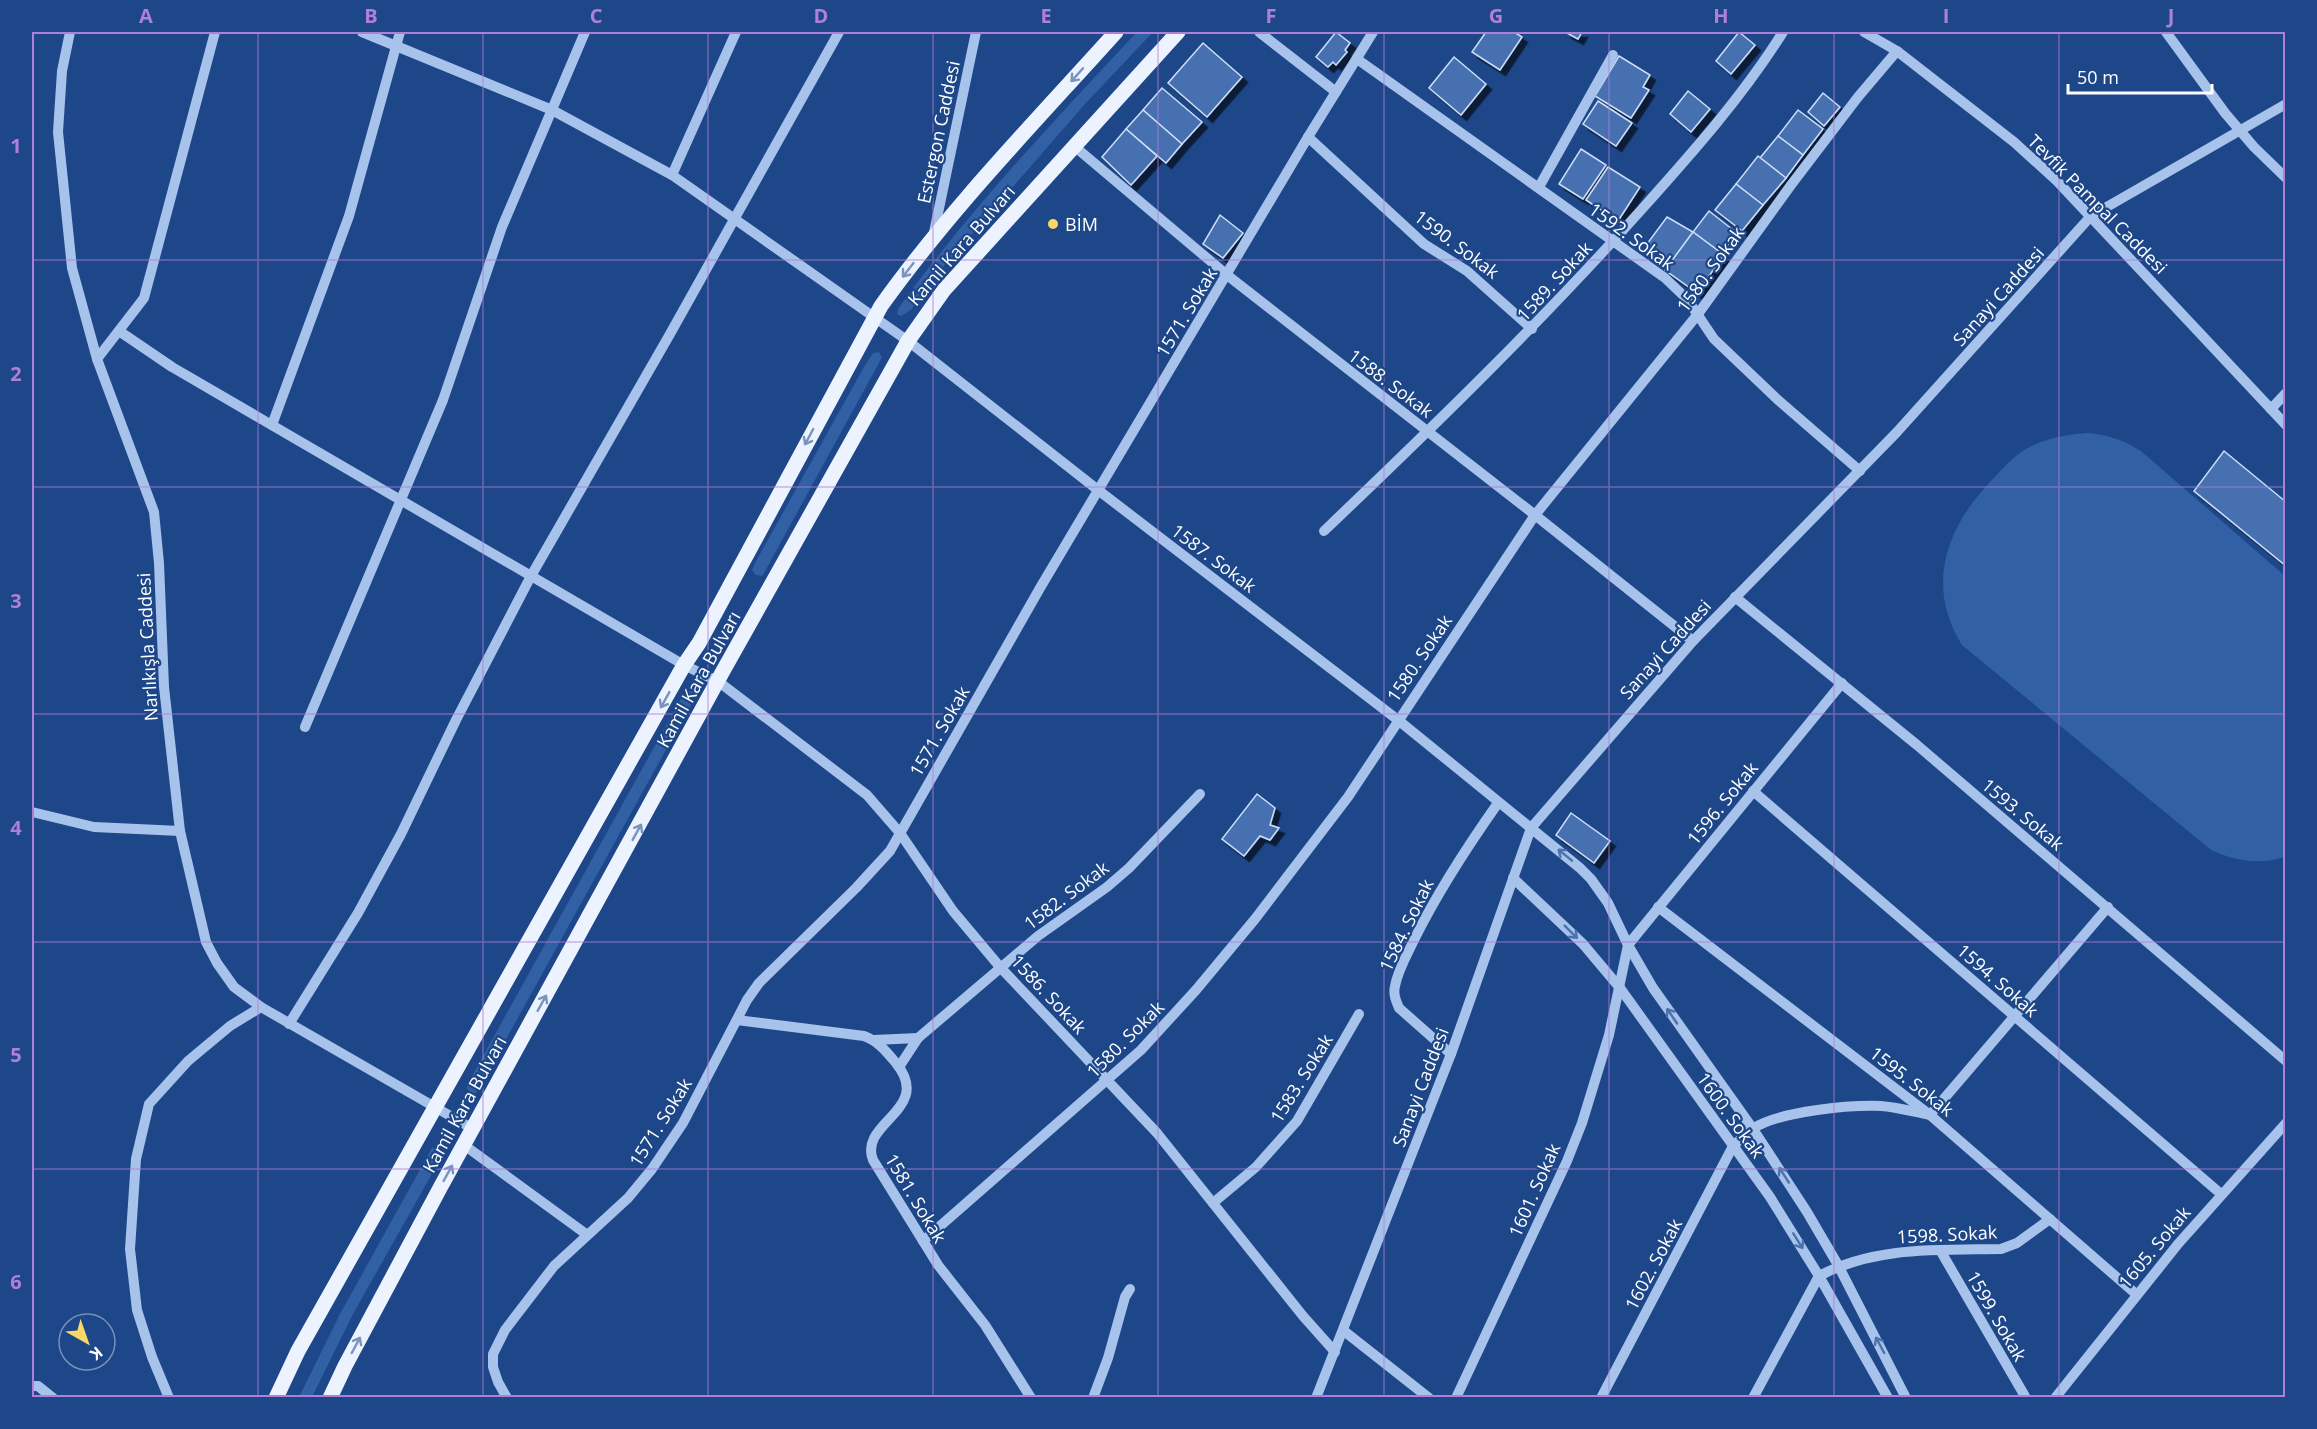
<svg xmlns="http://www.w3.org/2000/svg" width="2317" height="1429" viewBox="0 0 2317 1429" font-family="'Open Sans',sans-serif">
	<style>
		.green { fill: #3160a5 }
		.building { fill: #4670b0; stroke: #ccdef8; stroke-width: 1.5; filter: url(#shadow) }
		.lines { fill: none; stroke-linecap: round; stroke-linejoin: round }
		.minor { stroke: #a7c2eb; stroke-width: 10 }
		.major { stroke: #ecf2fe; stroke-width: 15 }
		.oneway { stroke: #7a94bd }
		.oneway2 { stroke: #4d72ab }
		.grid { fill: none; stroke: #b080d9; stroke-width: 1.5; stroke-opacity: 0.55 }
		.poi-dot { fill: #fad766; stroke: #1d4788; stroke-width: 2 }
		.labels { text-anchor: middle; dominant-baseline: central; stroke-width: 4.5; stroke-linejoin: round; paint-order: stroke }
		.street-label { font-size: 18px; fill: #fff; stroke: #1d4788 }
		.poi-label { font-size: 18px; fill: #fff; stroke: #1d4788; text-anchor: start }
		.neatline { fill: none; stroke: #b080d9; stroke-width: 2 }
		.grid-label { font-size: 20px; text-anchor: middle; font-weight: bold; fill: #b080d9 }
	</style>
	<defs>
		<filter id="shadow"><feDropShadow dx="5.5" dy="5.5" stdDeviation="0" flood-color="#0009"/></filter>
	</defs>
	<rect width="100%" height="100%" fill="#1d4788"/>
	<g class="green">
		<path d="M 1137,32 L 1153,32 L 1085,104 L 930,282 L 911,310 L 901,316 L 897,314 L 898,309 C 969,210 1054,121 1137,32 Z"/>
		<path d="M 879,352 L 882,357 L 879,363 L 764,573 L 762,576 L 756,575 L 752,570 L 755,563 L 864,367 L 873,353 Z"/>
		<path d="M 2088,433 C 2109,435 2123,440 2141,451 L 2285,576 L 2285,857 C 2260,865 2235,861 2211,850 L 1962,645 C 1925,586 1946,527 1992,480 C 2004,467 2017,452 2034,445 C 2051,437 2069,434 2088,433 Z"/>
		<path d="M 689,691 L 694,692 L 694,699 L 478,1090 L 476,1093 L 470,1093 L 467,1088 L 467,1085 L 683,695 Z"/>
		<path d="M 440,1145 L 444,1150 L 442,1156 L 353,1314 L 312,1397 L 299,1397 L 340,1314 L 432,1148 Z"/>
	</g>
	<g class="building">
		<path d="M 1336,32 L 1350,43 L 1345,50 L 1347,52 L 1336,65 L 1333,62 L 1328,67 L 1316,57 Z"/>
		<path d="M 1486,32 L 1514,32 L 1522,37 L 1500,70 L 1472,52 Z"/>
		<path d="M 1565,32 L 1582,32 L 1578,39 Z"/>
		<path d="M 1739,32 L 1755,45 L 1731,74 L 1716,61 Z"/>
		<path d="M 1203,43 L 1242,77 L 1207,117 L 1168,83 Z"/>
		<path d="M 1619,56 L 1650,75 L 1643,87 L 1649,90 L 1631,118 L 1595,96 Z"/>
		<path d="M 1454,57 L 1486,84 L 1461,115 L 1429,88 Z"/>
		<path d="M 1162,88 L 1202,122 L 1182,144 L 1143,110 Z"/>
		<path d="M 1688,91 L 1710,109 L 1691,132 L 1670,114 Z"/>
		<path d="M 1823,93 L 1840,107 L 1824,126 L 1808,112 Z"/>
		<path d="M 1598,101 L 1632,123 L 1616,146 L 1583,124 Z"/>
		<path d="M 1143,110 L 1182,144 L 1166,163 L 1126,129 Z"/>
		<path d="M 1798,110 L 1823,129 L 1803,155 L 1778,136 Z"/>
		<path d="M 1126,129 L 1157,156 L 1131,185 L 1102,157 Z"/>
		<path d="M 1778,136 L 1803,155 L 1786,178 L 1760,158 Z"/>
		<path d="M 1581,149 L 1606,165 L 1583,199 L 1559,184 Z"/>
		<path d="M 1758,156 L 1786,178 L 1763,205 L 1736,184 Z"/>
		<path d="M 1608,167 L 1640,187 L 1618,221 L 1586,200 Z"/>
		<path d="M 1736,184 L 1763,205 L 1742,231 L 1715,210 Z"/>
		<path d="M 1709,211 L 1737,233 L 1721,253 L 1693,232 Z"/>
		<path d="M 1220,215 L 1243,233 L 1223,258 L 1203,244 Z"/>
		<path d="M 1667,217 L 1693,232 L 1672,261 L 1647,244 Z"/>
		<path d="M 1693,232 L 1724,255 L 1697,293 L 1665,270 Z"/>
		<path d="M 2224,451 L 2286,502 L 2286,566 L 2194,491 Z"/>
		<path d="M 1257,794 L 1275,808 L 1270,825 L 1279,828 L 1270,840 L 1260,836 L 1244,856 L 1222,839 Z"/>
		<path d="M 1571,813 L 1610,841 L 1594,863 L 1556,835 Z"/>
	</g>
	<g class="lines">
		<g class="minor">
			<path d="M 70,32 L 62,71 L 58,132 L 72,268 L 97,359 L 154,512 L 159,563 L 164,687 L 180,831 L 206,942 L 217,963 L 234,987 L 261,1007 L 473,1129"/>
			<path d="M 362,32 L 552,110 L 672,175 L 908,341 L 1098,490 L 1398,720 L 1580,868 L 1591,879 L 1608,903 L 1628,945 L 1653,988 L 1753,1129 L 1807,1212 L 1838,1265 L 1906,1398"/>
			<path d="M 1259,32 L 1336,92"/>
			<path d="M 1864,32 L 1897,51 L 2014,142 L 2057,181 L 2286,425"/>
			<path d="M 2166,32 L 2225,113 L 2254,147 L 2286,178"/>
			<path d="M 1357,59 L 1665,278 L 1687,299 L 1714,339 L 1778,400 L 1860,471"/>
			<path d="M 1308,137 L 1424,244 L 1467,271 L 1532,329"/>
			<path d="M 1074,146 L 1227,275 L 1535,515 L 1693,641"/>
			<path d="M 672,175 L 736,32"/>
			<path d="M 1539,187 L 1613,55"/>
			<path d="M 933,237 L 976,32"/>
			<path d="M 119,331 L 172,367 L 684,665 L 719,682 L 867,795 L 900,833 L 953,911 L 1000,967 L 1157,1133 L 1303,1316 L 1335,1352"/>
			<path d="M 97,359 L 144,298 L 215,32"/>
			<path d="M 2271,409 L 2286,393"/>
			<path d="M 272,425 L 349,216 L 400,32"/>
			<path d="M 1324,531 C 1433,427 1541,322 1642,209 C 1692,153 1743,96 1783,32"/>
			<path d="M 1735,597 L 1917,745 L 2286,1061"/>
			<path d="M 305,727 L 443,400 L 502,227 L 585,32"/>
			<path d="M 1753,791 L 2221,1194"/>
			<path d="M 32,812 L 94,827 L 180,831"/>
			<path d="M 1513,878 L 1583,944 L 1620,988 L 1770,1197 L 1819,1276 L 1888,1398"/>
			<path d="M 1658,907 L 1930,1115 L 2136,1294"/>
			<path d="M 737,1020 L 864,1036 C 878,1041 886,1051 896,1063 C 934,1110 858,1122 873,1160 L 938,1265 L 985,1325 L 1031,1398"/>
			<path d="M 289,1024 L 358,913 L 401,834 L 456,720 L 531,576 L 670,334 L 839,32"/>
			<path d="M 918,1038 L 1038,936 L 1107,887 L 1129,868 L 1200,794"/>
			<path d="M 874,1040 L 918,1038 L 899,1067"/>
			<path d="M 1451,1054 L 1399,1008 C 1396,1001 1393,994 1395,986 C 1398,970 1407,955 1414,940 C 1438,891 1467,847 1498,803"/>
			<path d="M 464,1145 L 586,1234"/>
			<path d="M 1213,1203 L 1256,1167 L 1297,1121 L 1359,1014"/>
			<path d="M 923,1241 L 1141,1050 L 1196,990 L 1255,919 L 1348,797 L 1535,515 L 1698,314 L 1791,185 L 1858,97 L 1897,51"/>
			<path d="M 1940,1250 L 2026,1398"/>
			<path d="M 1344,1331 L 1429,1398"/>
			<path d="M 32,1386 L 38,1386 L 53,1398"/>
			<path d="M 169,1398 L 152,1357 L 137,1310 L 130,1249 L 136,1159 L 149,1104 L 188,1061 L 230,1026 L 261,1007"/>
			<path d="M 507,1398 L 498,1382 L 493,1367 L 493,1354 L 505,1330 L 554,1266 L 628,1198 L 652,1169 L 683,1123 L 747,1000 L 759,983 L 856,888 L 890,851 L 1040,588 L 1308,137 L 1373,32"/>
			<path d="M 1093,1398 L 1108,1358 L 1125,1297 L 1130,1289"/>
			<path d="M 1316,1398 L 1451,1054 L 1531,828 L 1693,641 L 1897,432 L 2091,216 L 2286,104"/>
			<path d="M 1456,1398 L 1567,1161 L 1582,1123 L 1609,1035 L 1628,945 L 1842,683"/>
			<path d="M 1601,1398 L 1733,1146 C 1740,1140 1747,1133 1754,1128 C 1781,1111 1849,1105 1881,1106 C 1897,1107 1914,1112 1930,1115 L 2108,907"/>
			<path d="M 1753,1398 L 1819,1276 C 1875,1246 1939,1250 2001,1249 L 2017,1243 L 2050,1219"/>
			<path d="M 2055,1398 L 2178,1244 L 2286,1123"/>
		</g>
		<g class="major">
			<path d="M 276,1398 L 298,1351 L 684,665 L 699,643 L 881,306 C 951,208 1036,121 1116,32"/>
			<path d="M 330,1398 L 345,1366 L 440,1188 L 723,671 L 908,341 L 944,290 L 1178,32"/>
		</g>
	</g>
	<defs><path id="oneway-shaft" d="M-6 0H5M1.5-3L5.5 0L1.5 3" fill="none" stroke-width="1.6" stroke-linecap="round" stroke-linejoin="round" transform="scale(1.5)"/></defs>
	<g class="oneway">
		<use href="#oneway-shaft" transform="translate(1077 75) rotate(132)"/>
		<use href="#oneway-shaft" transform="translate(908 270) rotate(128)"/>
		<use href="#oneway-shaft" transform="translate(809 437) rotate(118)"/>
		<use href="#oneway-shaft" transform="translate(665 700) rotate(119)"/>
		<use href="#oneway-shaft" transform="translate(637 832) rotate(-61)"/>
		<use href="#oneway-shaft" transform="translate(542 1003) rotate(-61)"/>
		<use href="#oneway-shaft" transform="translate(448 1173) rotate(-61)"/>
		<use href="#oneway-shaft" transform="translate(356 1345) rotate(-62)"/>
	</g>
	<g class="oneway2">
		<use href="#oneway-shaft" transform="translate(1565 855) rotate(-141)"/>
		<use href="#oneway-shaft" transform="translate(1571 932) rotate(45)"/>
		<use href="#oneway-shaft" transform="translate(1672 1016) rotate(-124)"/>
		<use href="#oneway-shaft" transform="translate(1784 1175) rotate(-123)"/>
		<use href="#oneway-shaft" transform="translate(1798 1241) rotate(58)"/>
		<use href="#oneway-shaft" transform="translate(1880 1345) rotate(-118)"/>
	</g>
	<path class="grid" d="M 258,32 L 258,1398M 483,32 L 483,1398M 708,32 L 708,1398M 933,32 L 933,1398M 1158,32 L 1158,1398M 1384,32 L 1384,1398M 1609,32 L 1609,1398M 1834,32 L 1834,1398M 2059,32 L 2059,1398M 32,260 L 2286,260M 32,487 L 2286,487M 32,714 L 2286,714M 32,942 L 2286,942M 32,1169 L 2286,1169"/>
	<circle class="poi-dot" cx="1053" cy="224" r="6"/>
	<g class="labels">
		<g class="street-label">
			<text transform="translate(938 132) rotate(-78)">Estergon Caddesi</text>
			<text transform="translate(2098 204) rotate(45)">Tevfik Pampal Caddesi</text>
			<text transform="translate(1632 236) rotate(36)">1592. Sokak</text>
			<text transform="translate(1457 244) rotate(37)">1590. Sokak</text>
			<text transform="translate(961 245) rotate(-49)">Kamil Kara Bulvarı</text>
			<text transform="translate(1710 269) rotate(-54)">1580. Sokak</text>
			<text transform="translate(1554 281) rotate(-47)">1589. Sokak</text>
			<text transform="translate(1998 296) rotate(-48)">Sanayi Caddesi</text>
			<text transform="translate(1186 312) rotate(-59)">1571. Sokak</text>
			<text transform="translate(1391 383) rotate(37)">1588. Sokak</text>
			<text transform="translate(1214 558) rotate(37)">1587. Sokak</text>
			<text transform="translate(147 647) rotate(-93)">Narlıkışla Caddesi</text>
			<text transform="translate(1665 649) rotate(-48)">Sanayi Caddesi</text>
			<text transform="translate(1419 658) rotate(-56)">1580. Sokak</text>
			<text transform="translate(698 679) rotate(-61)">Kamil Kara Bulvarı</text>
			<text transform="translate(939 731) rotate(-60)">1571. Sokak</text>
			<text transform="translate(1722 803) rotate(-51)">1596. Sokak</text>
			<text transform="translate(2023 814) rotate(40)">1593. Sokak</text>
			<text transform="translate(1066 895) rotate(-37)">1582. Sokak</text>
			<text transform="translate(1406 925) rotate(-64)">1584. Sokak</text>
			<text transform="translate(1998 980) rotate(41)">1594. Sokak</text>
			<text transform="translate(1049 994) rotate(47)">1586. Sokak</text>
			<text transform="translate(1125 1039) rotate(-45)">1580. Sokak</text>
			<text transform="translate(1301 1078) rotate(-58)">1583. Sokak</text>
			<text transform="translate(1912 1081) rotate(38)">1595. Sokak</text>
			<text transform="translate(1420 1087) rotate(-69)">Sanayi Caddesi</text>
			<text transform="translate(464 1104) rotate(-61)">Kamil Kara Bulvarı</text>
			<text transform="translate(1731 1115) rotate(54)">1600. Sokak</text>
			<text transform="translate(660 1122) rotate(-58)">1571. Sokak</text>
			<text transform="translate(1534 1190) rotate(-66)">1601. Sokak</text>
			<text transform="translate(916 1198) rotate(59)">1581. Sokak</text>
			<text transform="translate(1947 1234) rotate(-3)">1598. Sokak</text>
			<text transform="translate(2154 1247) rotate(-50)">1605. Sokak</text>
			<text transform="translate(1653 1264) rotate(-62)">1602. Sokak</text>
			<text transform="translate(1997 1316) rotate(60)">1599. Sokak</text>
		</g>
		<g class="poi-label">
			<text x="1065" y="224">BİM</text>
		</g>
	</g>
	<rect width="2317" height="1429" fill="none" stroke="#1d4788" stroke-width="66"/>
	<g transform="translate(87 1342) rotate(140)"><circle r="28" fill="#1d4788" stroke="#7791b8" stroke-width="1.5"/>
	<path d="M0-4.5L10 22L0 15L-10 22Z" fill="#fad766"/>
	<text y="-9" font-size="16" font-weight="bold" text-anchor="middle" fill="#ffffff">K</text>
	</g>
	<path d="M2068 84v9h144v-9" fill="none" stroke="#ffffff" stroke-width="3"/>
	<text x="2077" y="84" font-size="18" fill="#ffffff" stroke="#1d4788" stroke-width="4.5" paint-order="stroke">50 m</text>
	<rect x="33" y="33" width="2251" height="1363" class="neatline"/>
	<g class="grid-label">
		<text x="146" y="23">A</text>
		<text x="371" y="23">B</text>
		<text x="596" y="23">C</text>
		<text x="821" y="23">D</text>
		<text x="1046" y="23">E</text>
		<text x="1271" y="23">F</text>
		<text x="1496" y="23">G</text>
		<text x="1721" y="23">H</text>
		<text x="1946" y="23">I</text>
		<text x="2171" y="23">J</text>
		<text x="16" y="153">1</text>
		<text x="16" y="381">2</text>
		<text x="16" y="608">3</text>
		<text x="16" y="835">4</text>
		<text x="16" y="1062">5</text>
		<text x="16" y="1289">6</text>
	</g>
</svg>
